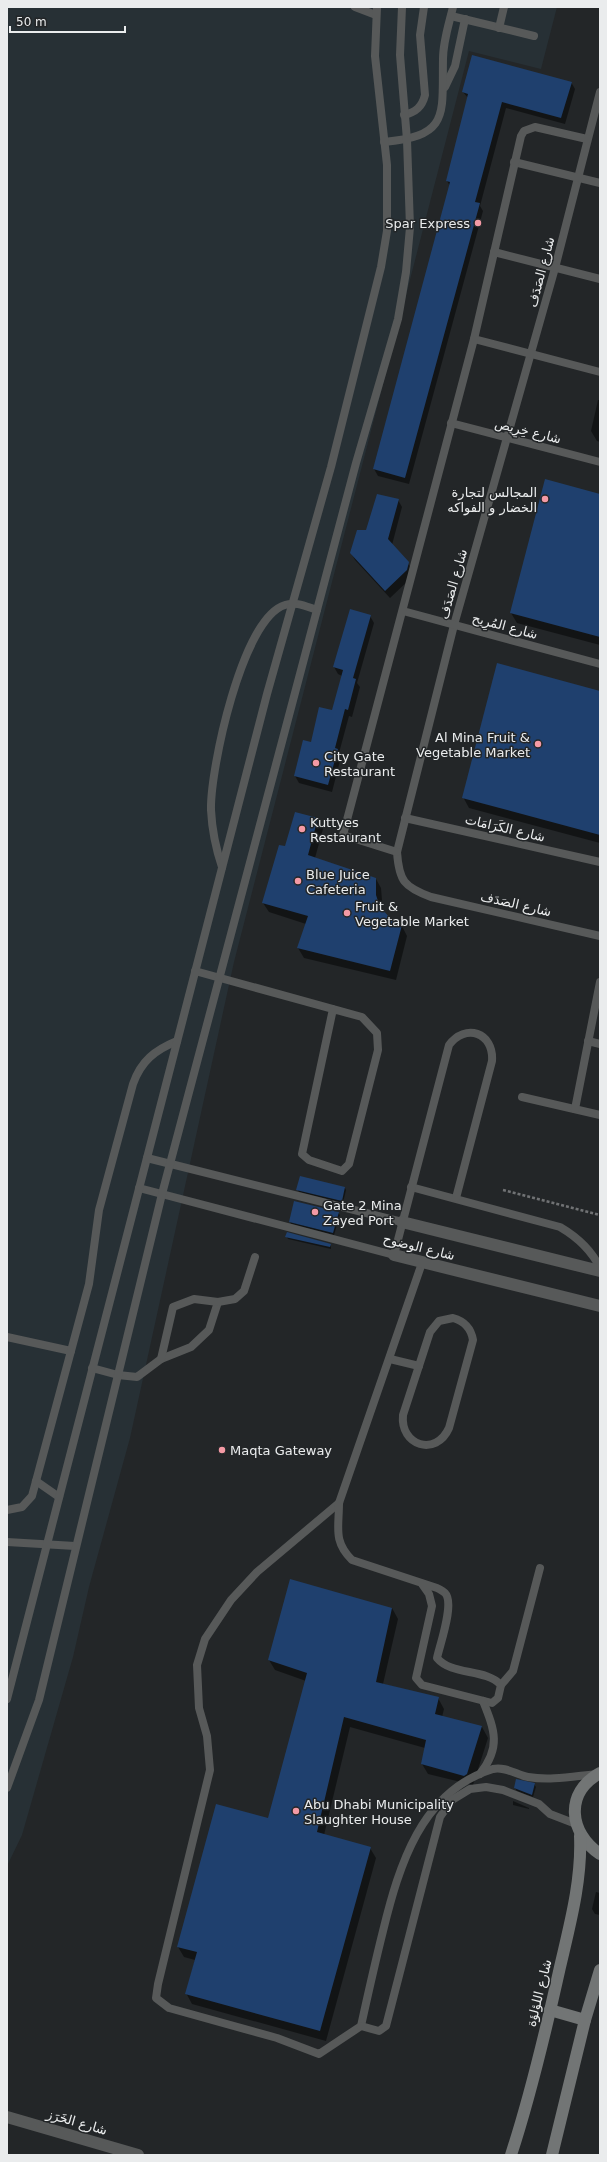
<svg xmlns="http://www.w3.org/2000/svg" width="607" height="2162" viewBox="0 0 607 2162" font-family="'DejaVu Sans',Vazirmatn,sans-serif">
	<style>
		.built { fill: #273035 }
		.shadow { fill: #0007 }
		.building { fill: #1f406e }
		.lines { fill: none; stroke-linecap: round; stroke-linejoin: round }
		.path { stroke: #707274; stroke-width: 2.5; stroke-dasharray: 3 2; stroke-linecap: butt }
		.lane { stroke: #575959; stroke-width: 8 }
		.street { stroke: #575959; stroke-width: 12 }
		.secondary { stroke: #727575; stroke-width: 12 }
		.poi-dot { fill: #f49aa5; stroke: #232628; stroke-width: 1.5 }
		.labels { text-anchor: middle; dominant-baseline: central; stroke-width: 3; stroke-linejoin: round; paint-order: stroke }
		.poi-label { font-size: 13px; fill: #eaeced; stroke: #232628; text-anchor: start }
		.street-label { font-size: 13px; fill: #eaeced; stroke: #232628 }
	</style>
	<rect width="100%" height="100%" fill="#232628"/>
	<path class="built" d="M 7,7 L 557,7 L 541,69 L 469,51 L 234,962 L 130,1438 L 89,1587 L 73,1657 L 22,1835 L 7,1866 Z"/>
	<g class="shadow">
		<path d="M 571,82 L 575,89 L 565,124 L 506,108 L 480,206 L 483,211 L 409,484 L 378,476 L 374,469 L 450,186 L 447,181 L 468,98 L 463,92 Z"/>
		<path d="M 598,400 L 600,400 L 600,442 L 597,441 L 591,431 Z"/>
		<path d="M 600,495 L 600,645 L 517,623 L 511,613 Z"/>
		<path d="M 398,500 L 402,507 L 392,545 L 413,570 L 411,578 L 390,598 L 355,560 L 351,553 L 367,531 Z"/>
		<path d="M 370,616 L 374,623 L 357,683 L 360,687 L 352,717 L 349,716 L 339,753 L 341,757 L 332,792 L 299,783 L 295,776 L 311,743 L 333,711 L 342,676 L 338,674 L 334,667 Z"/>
		<path d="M 600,692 L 600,843 L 469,808 L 463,797 Z"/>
		<path d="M 317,819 L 323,829 L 315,858 L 376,879 L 381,888 L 383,912 L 390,920 L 402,926 L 407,936 L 396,980 L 304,958 L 298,948 L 306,924 L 269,912 L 263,903 L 286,848 Z"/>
		<path d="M 345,1188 L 346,1190 L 343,1203 L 299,1192 L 298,1190 Z"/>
		<path d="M 338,1213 L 340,1215 L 334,1235 L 291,1224 L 290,1222 Z"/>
		<path d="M 287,1237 L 330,1245 L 331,1247 L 331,1249 L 288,1239 Z"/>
		<path d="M 392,1608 L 398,1619 L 383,1684 L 438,1698 L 444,1709 L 442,1717 L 482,1727 L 488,1738 L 473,1785 L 428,1774 L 422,1764 L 425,1748 L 350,1727 L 324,1835 L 370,1848 L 376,1858 L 326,2041 L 192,2004 L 186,1993 L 195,1960 L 184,1957 L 178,1947 L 269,1820 L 306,1681 L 275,1670 L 269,1660 Z"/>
		<path d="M 534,1784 L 536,1787 L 533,1797 L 517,1791 L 515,1788 Z"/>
		<path d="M 513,1801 L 529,1808 L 529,1809 L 513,1805 Z"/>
		<path d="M 596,1892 L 600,1893 L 600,1915 L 595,1914 L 592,1909 Z"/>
	</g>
	<g class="building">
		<path d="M 472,55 L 572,82 L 561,118 L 502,102 L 475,202 L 480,203 L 405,478 L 373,469 L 450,182 L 446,181 L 468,94 L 462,92 Z"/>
		<path d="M 545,479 L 600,494 L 600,637 L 510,613 Z"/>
		<path d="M 377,494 L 399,499 L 388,539 L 409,562 L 407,570 L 385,591 L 350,553 L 357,530 L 366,530 Z"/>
		<path d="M 350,609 L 371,615 L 353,678 L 356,679 L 348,710 L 345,709 L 335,748 L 338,749 L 328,785 L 294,776 L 303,740 L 311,742 L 319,707 L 332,710 L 343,670 L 333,667 Z"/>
		<path d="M 497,663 L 600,691 L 600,835 L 462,798 Z"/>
		<path d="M 295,812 L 318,818 L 308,855 L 376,878 L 376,895 L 380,907 L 391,919 L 402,925 L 390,971 L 297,948 L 308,916 L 262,903 L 279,845 L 285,846 Z"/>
		<path d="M 300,1176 L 345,1187 L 342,1201 L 296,1190 Z"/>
		<path d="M 294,1201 L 339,1212 L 333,1233 L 289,1222 Z"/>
		<path d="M 287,1232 L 331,1244 L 330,1247 L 285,1237 Z"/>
		<path d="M 290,1579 L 392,1608 L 376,1682 L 439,1697 L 435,1714 L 482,1726 L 467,1774 L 464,1776 L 421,1764 L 426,1740 L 344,1717 L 317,1832 L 371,1847 L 320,2031 L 185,1994 L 197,1952 L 177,1947 L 216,1804 L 268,1818 L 307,1673 L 268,1660 Z"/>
		<path d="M 516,1779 L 535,1783 L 532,1795 L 514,1788 Z"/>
	</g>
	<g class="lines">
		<path class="path" d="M 503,1190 L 600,1215"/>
		<g class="lane">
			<path d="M 355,7 L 376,15"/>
			<path d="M 451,16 L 534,36"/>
			<path d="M 499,28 L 504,7"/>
			<path d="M 445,87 L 455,66 L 465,19"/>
			<path d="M 600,92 L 555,268 L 454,625 L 397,852 C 399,881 404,887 431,897 L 600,936"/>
			<path d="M 404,115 C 416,112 422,107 425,95 L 420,35 L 424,7"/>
			<path d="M 384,142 C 450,136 442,115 443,59 C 443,41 449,24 453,7"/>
			<path d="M 514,162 L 600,183"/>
			<path d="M 494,252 L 600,279"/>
			<path d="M 474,339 L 600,372"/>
			<path d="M 451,423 L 600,462"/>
			<path d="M 403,611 L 600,664"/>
			<path d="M 405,818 L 600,862"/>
			<path d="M 397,852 L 343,835 L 474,339 L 521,136 L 524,131 L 535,127 L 587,139"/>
			<path d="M 222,867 C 216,849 212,830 211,810 C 210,770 242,618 285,605 C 296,601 307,607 317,610"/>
			<path d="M 195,971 L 362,1017 L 377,1033 L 378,1050 L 349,1164 L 342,1171 L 309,1160 L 302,1154 L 333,1009"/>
			<path d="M 588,1041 L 600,1044"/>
			<path d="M 522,1097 L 600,1115"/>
			<path d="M 575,1109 L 600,982"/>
			<path d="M 147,1158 L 402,1222"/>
			<path d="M 411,1187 L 560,1227 C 577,1237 591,1249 600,1268"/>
			<path d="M 139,1188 L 394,1255 L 449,1045 C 465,1023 494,1032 492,1061 L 456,1198"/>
			<path d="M 453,1318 C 464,1321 471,1328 473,1340 L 449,1428 C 436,1457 400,1446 403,1415 L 430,1332 L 439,1321 Z"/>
			<path d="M 7,1337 L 71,1351"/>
			<path d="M 161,1359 L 191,1347 L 209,1330 L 218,1302"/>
			<path d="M 390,1359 L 419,1366"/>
			<path d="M 92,1368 L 118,1375 L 137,1377 L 161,1359 L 173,1307 L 194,1299 L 218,1302 L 235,1299 L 244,1291 L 255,1257"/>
			<path d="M 36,1481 L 59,1497"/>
			<path d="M 339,1503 L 257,1572 L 231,1600 L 205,1639 L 197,1665 L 199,1708 L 207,1736 L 210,1770 L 158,1984 L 156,1998 L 169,2008 L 277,2038 L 319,2054 L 361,2026 C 368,1994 375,1963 383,1931 C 399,1866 421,1791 493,1769 C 505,1766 517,1775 528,1777 C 551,1781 575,1776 598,1774"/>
			<path d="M 7,1510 L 22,1507 L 32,1496 L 89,1284 L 99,1210 L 133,1084 C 141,1061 155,1050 177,1041"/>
			<path d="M 7,1542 L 75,1546"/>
			<path d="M 422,1584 L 429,1594 L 432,1606 L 416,1678 L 422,1685 L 492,1703 L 498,1698 L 501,1685 C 485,1668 452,1676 437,1658 C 440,1644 455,1603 445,1593 C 443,1591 439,1589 437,1588 L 352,1560 C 333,1541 339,1528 339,1503 L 422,1263"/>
			<path d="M 501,1685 L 513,1671 L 540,1568"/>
			<path d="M 7,1699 L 267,694 L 331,467 L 381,267 L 387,231 L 387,165 L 375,56 L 377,7"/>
			<path d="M 480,1774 C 501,1747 495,1731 483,1701"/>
			<path d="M 7,1788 L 39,1700 L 162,1194 L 356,463 L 398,319 L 406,272 L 410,227 L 407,140 L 400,55 L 402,7"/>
			<path d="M 361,2026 L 379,2031 L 386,2026 L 440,1817 L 452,1800 L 470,1789 L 486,1787 L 503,1790 L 539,1804 L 550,1814 L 576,1824"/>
		</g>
		<g class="street">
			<path d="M 402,1222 L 600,1271"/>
			<path d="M 394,1255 L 600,1306"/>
			<path d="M 7,2117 L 138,2155"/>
		</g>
		<g class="secondary">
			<path d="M 600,1773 C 564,1793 569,1833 600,1854"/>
			<path d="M 550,2010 L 585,2020"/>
			<path d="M 511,2155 C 531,2094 546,2030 560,1967 C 570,1924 582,1880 580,1836"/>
			<path d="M 552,2155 L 585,2020 L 600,1970"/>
		</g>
	</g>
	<g class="poi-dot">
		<circle cx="478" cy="223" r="4"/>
		<circle cx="545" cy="499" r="4"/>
		<circle cx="538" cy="744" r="4"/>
		<circle cx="316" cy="763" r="4"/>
		<circle cx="302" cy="829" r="4"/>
		<circle cx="298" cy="881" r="4"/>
		<circle cx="347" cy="913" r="4"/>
		<circle cx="315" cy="1212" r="4"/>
		<circle cx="222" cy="1450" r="4"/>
		<circle cx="296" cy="1811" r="4"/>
	</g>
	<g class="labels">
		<g class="poi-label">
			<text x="470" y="223" text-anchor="end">Spar Express</text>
			<text x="537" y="492" text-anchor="end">المجالس لتجارة<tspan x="537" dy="15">الخضار و الفواكه</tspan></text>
			<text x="530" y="737" text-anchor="end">Al Mina Fruit &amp;<tspan x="530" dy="15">Vegetable Market</tspan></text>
			<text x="324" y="756">City Gate<tspan x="324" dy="15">Restaurant</tspan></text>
			<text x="310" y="822">Kuttyes<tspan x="310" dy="15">Restaurant</tspan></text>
			<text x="306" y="874">Blue Juice<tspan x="306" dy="15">Cafeteria</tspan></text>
			<text x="355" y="906">Fruit &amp;<tspan x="355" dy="15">Vegetable Market</tspan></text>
			<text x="323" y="1205">Gate 2 Mina<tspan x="323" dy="15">Zayed Port</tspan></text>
			<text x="230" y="1450">Maqta Gateway</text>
			<text x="304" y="1804">Abu Dhabi Municipality<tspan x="304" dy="15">Slaughter House</tspan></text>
		</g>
		<g class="street-label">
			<text transform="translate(541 272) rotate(-75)">شارع الصَدَف</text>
			<text transform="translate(528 431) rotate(14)">شارع خِرِيص</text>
			<text transform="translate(453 584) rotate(-74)">شارع الصَدَف</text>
			<text transform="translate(505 626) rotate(15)">شارع المُرِيح</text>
			<text transform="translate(505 828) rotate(13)">شارع الكَرَامَات</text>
			<text transform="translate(516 904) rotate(13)">شارع الصَدَف</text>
			<text transform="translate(419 1247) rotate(14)">شارع الوضوح</text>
			<text transform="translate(539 1993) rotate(-76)">شارع اللؤلؤة</text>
			<text transform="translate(77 2122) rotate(16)">شارع الخَرَز</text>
		</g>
	</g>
	<rect width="607" height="2162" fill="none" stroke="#eaeced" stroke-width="16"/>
	<path d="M10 26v6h115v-6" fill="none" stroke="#eaeced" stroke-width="2"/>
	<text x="16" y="26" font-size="12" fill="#eaeced" stroke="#232628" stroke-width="3" paint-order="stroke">50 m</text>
</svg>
